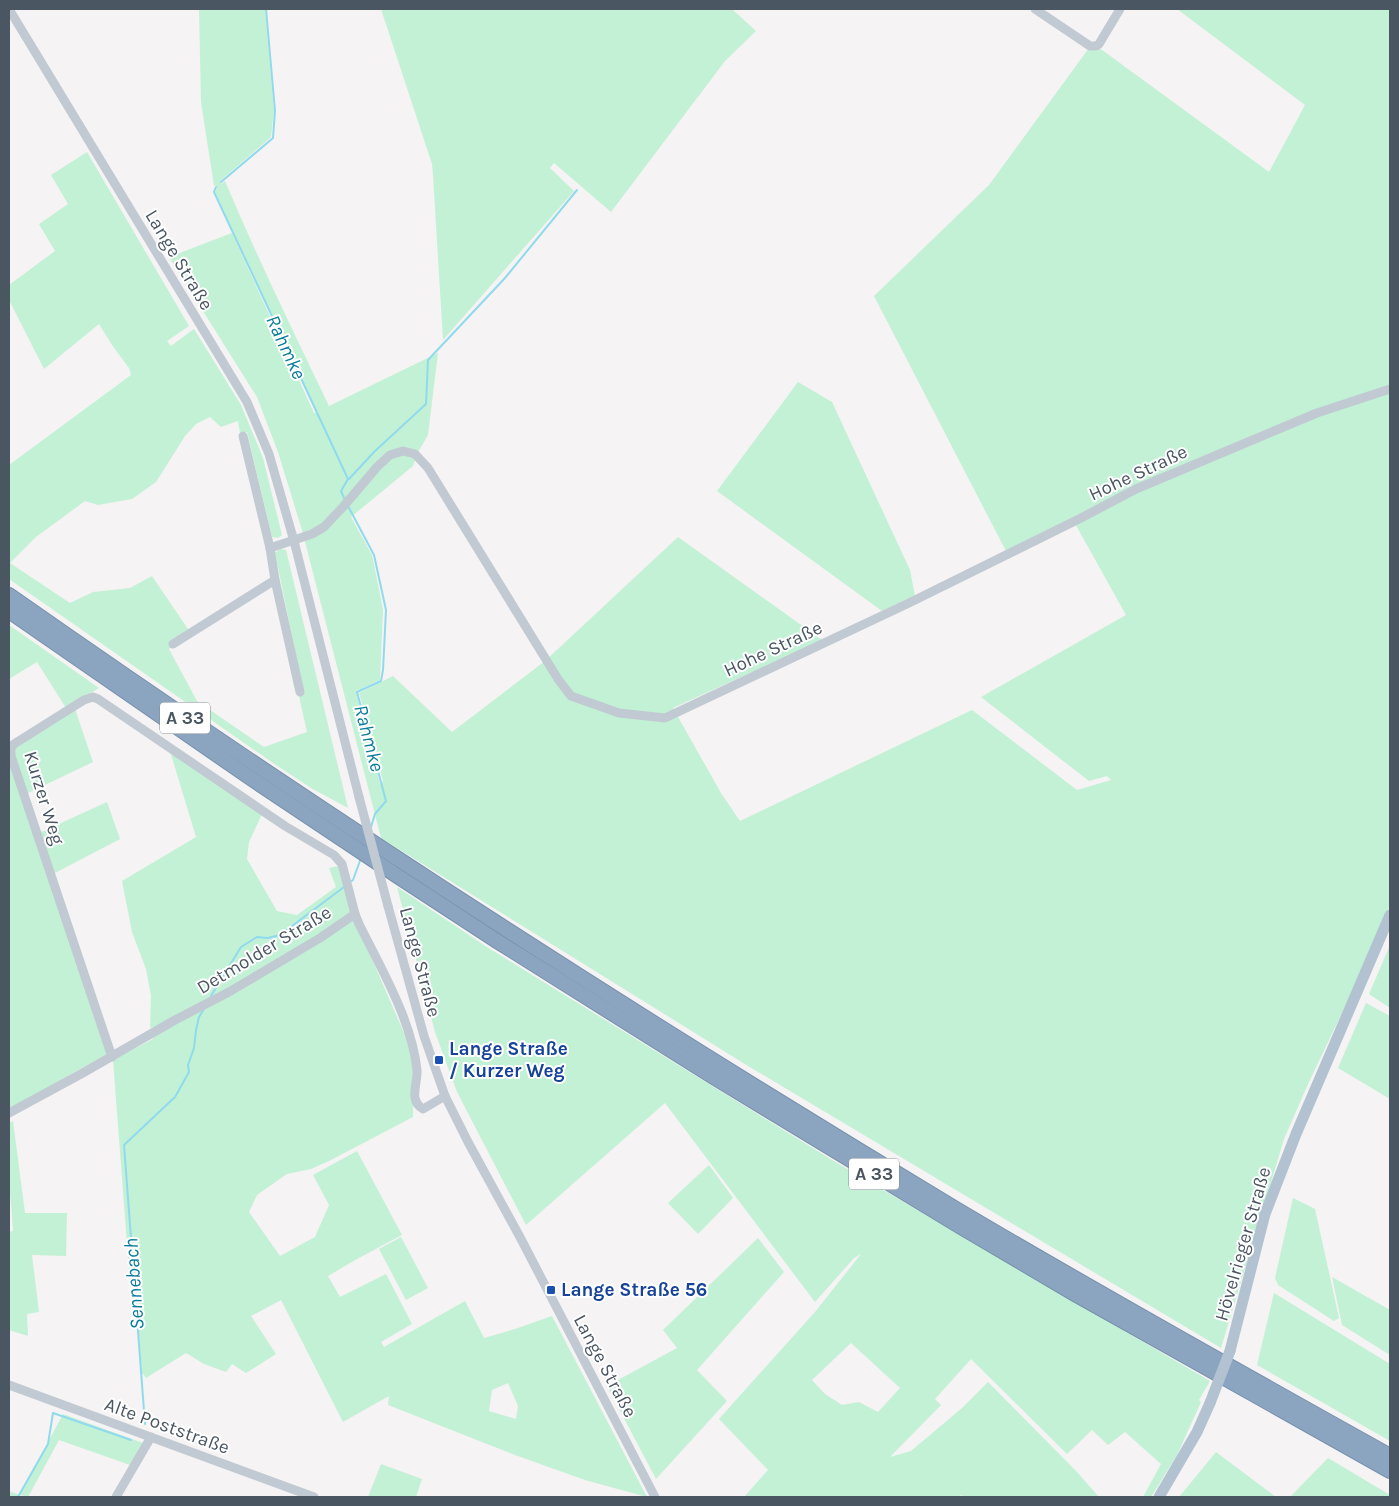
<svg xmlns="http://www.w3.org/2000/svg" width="1399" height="1506" viewBox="0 0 1399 1506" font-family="Karla,sans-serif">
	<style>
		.green { fill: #c3f1d5; fill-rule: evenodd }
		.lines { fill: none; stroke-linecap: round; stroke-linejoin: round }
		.stream { stroke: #90daee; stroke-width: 2 }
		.highway-casing { stroke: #7690ad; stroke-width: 16 }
		.minor { stroke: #c1cad2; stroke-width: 9 }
		.major { stroke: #b3c2d1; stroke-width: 11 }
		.highway { stroke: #8ba5c1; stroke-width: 14 }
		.minor-bridge { stroke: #c1cad2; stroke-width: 9 }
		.major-bridge { stroke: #b3c2d1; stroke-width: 11 }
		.transit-dot { fill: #1a4fb4; stroke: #fff; stroke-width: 2 }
		.labels { text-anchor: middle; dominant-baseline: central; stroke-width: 4; stroke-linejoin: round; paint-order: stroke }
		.shield { fill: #fff; stroke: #808990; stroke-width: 1 }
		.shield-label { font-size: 18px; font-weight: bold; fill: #4a5661 }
		.street-label { font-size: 19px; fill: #4a5661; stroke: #fff }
		.transit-label { font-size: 19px; font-weight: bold; fill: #164399; stroke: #fff; text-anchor: start }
		.water-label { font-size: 20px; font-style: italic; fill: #0c7c9b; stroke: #fff }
	</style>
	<rect width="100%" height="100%" fill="#f5f3f3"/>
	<g class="green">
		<path d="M 199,9 L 265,9 L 274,111 L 271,137 L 220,181 L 221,184 L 225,181 C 257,257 293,331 329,406 L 438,353 L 428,435 L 417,454 L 413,466 L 351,517 L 372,555 L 383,609 L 380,680 L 356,691 L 380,784 L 383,781 L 359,693 L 393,676 L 452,732 L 545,661 L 678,537 L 822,640 L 673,708 L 721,793 L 740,821 L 972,710 L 1077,790 L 1111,780 L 1107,776 L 1089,781 L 981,697 L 1126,615 L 1073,520 L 1007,553 L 874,296 L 989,185 L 1089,48 L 1098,47 L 1269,172 L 1305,105 L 1177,9 L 1390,9 L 1390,905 L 1352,992 L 1309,1082 L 1284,1139 L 1221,1348 L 748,1066 L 381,838 L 302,530 L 278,452 L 257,397 L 169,257 L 232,233 L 314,413 L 316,413 L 215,192 L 217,188 L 216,185 L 214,186 L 201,102 Z"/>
		<path d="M 381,9 L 732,9 L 756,31 L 725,61 L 611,212 L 554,163 L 550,168 L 574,191 L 443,340 L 433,175 L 432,164 Z"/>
		<path d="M 87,152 L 189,326 L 167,341 L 171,346 L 194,329 L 241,405 L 246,417 L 263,458 L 282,535 L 278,538 L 272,537 L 247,432 L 240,433 L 238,421 L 221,427 L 210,417 L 196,424 L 185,436 L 156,482 L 132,499 L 98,505 L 85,501 L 36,537 L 10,563 L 70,603 L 93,592 L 130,588 L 152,576 L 192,635 L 169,649 L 197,701 L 264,747 L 307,732 L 299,696 L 304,694 L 275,553 L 280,549 L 286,550 L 348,808 L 311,788 L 273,763 L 9,579 L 9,465 L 131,375 L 129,368 L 112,345 L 99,324 L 44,369 L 9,300 L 9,285 L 55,251 L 39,224 L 68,204 L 51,175 Z"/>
		<path d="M 798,382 L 832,402 L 910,570 L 915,596 L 882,611 L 717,491 Z"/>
		<path d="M 9,625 L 99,688 L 66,708 L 37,662 L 9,679 Z"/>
		<path d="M 75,709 L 93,762 L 26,794 L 14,759 L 16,746 Z"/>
		<path d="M 170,751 L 262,814 L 249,842 L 247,859 L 277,911 L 297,915 L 336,887 L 329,868 L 338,866 L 358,927 L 414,1056 L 413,1117 L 329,1161 L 311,1169 L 287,1174 L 257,1195 L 249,1212 L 280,1256 L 315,1237 L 329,1205 L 313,1175 L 357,1151 L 402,1235 L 357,1259 L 328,1276 L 340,1297 L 386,1274 L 412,1324 L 381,1342 L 384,1347 L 465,1301 L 484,1338 L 515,1329 L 552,1316 L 647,1497 L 585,1480 L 515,1455 L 388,1405 L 389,1396 L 343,1422 L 281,1300 L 251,1316 L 276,1354 L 246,1373 L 232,1364 L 226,1372 L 204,1364 L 186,1353 L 146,1378 L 142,1373 L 134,1269 L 129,1270 L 113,1060 L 153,1039 L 154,1027 L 150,1028 L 151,996 L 146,969 L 132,932 L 122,881 L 196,837 ZM 508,1383 L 518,1406 L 516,1419 L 489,1411 L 492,1390 Z"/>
		<path d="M 9,761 L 107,1054 L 9,1109 Z"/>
		<path d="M 107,802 L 120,839 L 53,874 L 39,833 Z"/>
		<path d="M 397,887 L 490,949 L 837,1163 L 1210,1381 L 1199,1400 L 1201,1402 L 1177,1455 L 1151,1497 L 1143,1497 L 1161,1464 L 1125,1432 L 1108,1445 L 1092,1430 L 1067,1454 L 971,1359 L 935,1399 L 941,1405 L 890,1457 L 911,1451 L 962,1408 L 988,1382 L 1077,1472 L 1099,1497 L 964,1497 L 961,1495 L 958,1497 L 744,1497 L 768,1470 L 719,1419 L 815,1312 L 861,1254 L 854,1258 L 815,1302 L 665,1103 L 526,1225 L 457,1092 L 435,1032 ZM 851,1343 L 900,1388 L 878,1412 L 859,1402 L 842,1405 L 825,1394 L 812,1380 Z"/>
		<path d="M 1390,945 L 1390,1008 L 1369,994 Z"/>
		<path d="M 1366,1003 L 1390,1016 L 1390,1099 L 1338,1068 Z"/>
		<path d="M 13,1121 L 25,1213 L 67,1213 L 66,1256 L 32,1255 L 39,1312 L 27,1314 L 28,1336 L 9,1330 L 9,1232 L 13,1231 L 9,1178 L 9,1123 Z"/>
		<path d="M 709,1165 L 733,1198 L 698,1234 L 668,1203 Z"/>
		<path d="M 1293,1198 L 1315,1209 L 1339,1318 L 1334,1321 L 1278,1285 L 1275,1278 Z"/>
		<path d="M 401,1237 L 428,1288 L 406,1300 L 379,1249 Z"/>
		<path d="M 758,1238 L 784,1272 L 697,1370 L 727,1401 L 656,1479 L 607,1386 L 677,1348 L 663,1330 Z"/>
		<path d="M 1332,1277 L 1390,1310 L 1390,1355 L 1342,1325 Z"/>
		<path d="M 1274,1293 L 1390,1364 L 1390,1441 L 1257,1365 Z"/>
		<path d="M 63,1414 L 143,1443 L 130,1465 L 59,1440 L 28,1497 L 20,1495 L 18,1497 L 9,1497 L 9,1491 L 20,1495 Z"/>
		<path d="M 1216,1452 L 1276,1497 L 1179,1497 Z"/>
		<path d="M 1328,1458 L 1390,1495 L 1390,1497 L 1290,1497 Z"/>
		<path d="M 381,1464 L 422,1479 L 416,1497 L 368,1497 Z"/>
	</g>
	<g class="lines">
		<g class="stream">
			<path d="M 221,182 L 273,138 L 275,111 L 266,9"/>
			<path d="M 216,187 L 214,192 L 348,479 L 341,491 L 345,500"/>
			<path d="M 349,479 L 374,452 L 426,404 L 428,360 L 505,278 L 577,190"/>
			<path d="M 348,506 L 374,555 L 386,610 L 383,670 L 381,681 L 357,692 L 386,801 L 375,814 L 371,827"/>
			<path d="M 350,882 L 353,880 L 361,858"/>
			<path d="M 211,996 L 241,947 L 257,937 L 268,938 L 280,935 L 344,887"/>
			<path d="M 145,1424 L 124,1145 L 175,1097 L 189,1072 L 188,1065 L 194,1048 L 196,1030 L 199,1017 L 204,1009"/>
			<path d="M 18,1497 L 48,1444 L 53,1413 L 131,1440"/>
		</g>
		<g class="highway-casing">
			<g id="highway">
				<path d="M 9,595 C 317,811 633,1015 956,1209 C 1099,1294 1245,1375 1390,1456"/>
				<path d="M 9,611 L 252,779 L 399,877 L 497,941 L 712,1076 L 961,1227 L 1075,1294 L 1390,1471"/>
			</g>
		</g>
		<g class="minor">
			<path d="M 9,9 L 247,402 L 269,454 L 294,541 L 359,797"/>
			<path d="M 1035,9 L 1090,46 L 1096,46 L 1099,44 L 1120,9"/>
			<path d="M 243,436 L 270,548"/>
			<path d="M 173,644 L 275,580"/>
			<path d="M 300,692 L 275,580 L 270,548 L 312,534 L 324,527 L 343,507 L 377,467 L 390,455 L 403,451 L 415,454 L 428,468 L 558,679 L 571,696 L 619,713 L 665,718 L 909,603 L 1081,518 L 1136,489 L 1317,413 L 1390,389"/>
			<path d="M 388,906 L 424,1036 L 445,1096 L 468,1142 L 521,1239 L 655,1497"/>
			<path d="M 112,1057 L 11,756 L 11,748 L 14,744 L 84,700 L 93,697 L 98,699 L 285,826 L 334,855 L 342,864 L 355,914"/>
			<path d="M 9,1113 L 81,1074 L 175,1020 L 229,992 L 320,938 L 355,914 L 359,924 C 381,968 412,1021 417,1070 C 418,1084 408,1100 423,1109 L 445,1096"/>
			<path d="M 9,1385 L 314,1497"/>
			<path d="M 116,1497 L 151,1437"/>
		</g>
		<g class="major">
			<path d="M 1230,1351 L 1265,1214 L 1296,1134 L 1390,915"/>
			<path d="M 1159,1497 L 1197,1432 L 1210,1403"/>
		</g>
		<use href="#highway" class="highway"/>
		<path class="minor-bridge" d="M 359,797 L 388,906"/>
		<path class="major-bridge" d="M 1210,1403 L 1230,1351"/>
	</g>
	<g class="transit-dot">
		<rect x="434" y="1055" width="10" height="10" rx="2.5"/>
		<rect x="546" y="1285" width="10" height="10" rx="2.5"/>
	</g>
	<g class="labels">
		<g class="shield">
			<rect x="160" y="702.5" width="50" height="31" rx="4"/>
			<rect x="849" y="1158.5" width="50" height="31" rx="4"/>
		</g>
		<g class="shield-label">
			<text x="185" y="718">A 33</text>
			<text x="874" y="1174">A 33</text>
		</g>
		<g class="street-label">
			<text transform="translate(179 260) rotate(59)">Lange Straße</text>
			<text transform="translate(1138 473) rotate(-25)">Hohe Straße</text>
			<text transform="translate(773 649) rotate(-25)">Hohe Straße</text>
			<text transform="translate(44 798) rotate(73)">Kurzer Weg</text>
			<text transform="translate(264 950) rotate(-31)">Detmolder Straße</text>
			<text transform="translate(420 962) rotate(75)">Lange Straße</text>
			<text transform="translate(1243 1244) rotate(-74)">Hövelrieger Straße</text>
			<text transform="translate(605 1366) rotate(62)">Lange Straße</text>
			<text transform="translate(167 1426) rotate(20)">Alte Poststraße</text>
		</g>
		<g class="transit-label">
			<text x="449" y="1049">Lange Straße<tspan x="449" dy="22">/ Kurzer Weg</tspan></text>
			<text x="561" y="1290">Lange Straße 56</text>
		</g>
		<g class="water-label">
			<text transform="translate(286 347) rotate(65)">Rahmke</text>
			<text transform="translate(369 738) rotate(75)">Rahmke</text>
			<text transform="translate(134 1284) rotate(-94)">Sennebach</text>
		</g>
	</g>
	<rect width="1399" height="1506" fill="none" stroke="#4a5661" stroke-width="20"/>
</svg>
